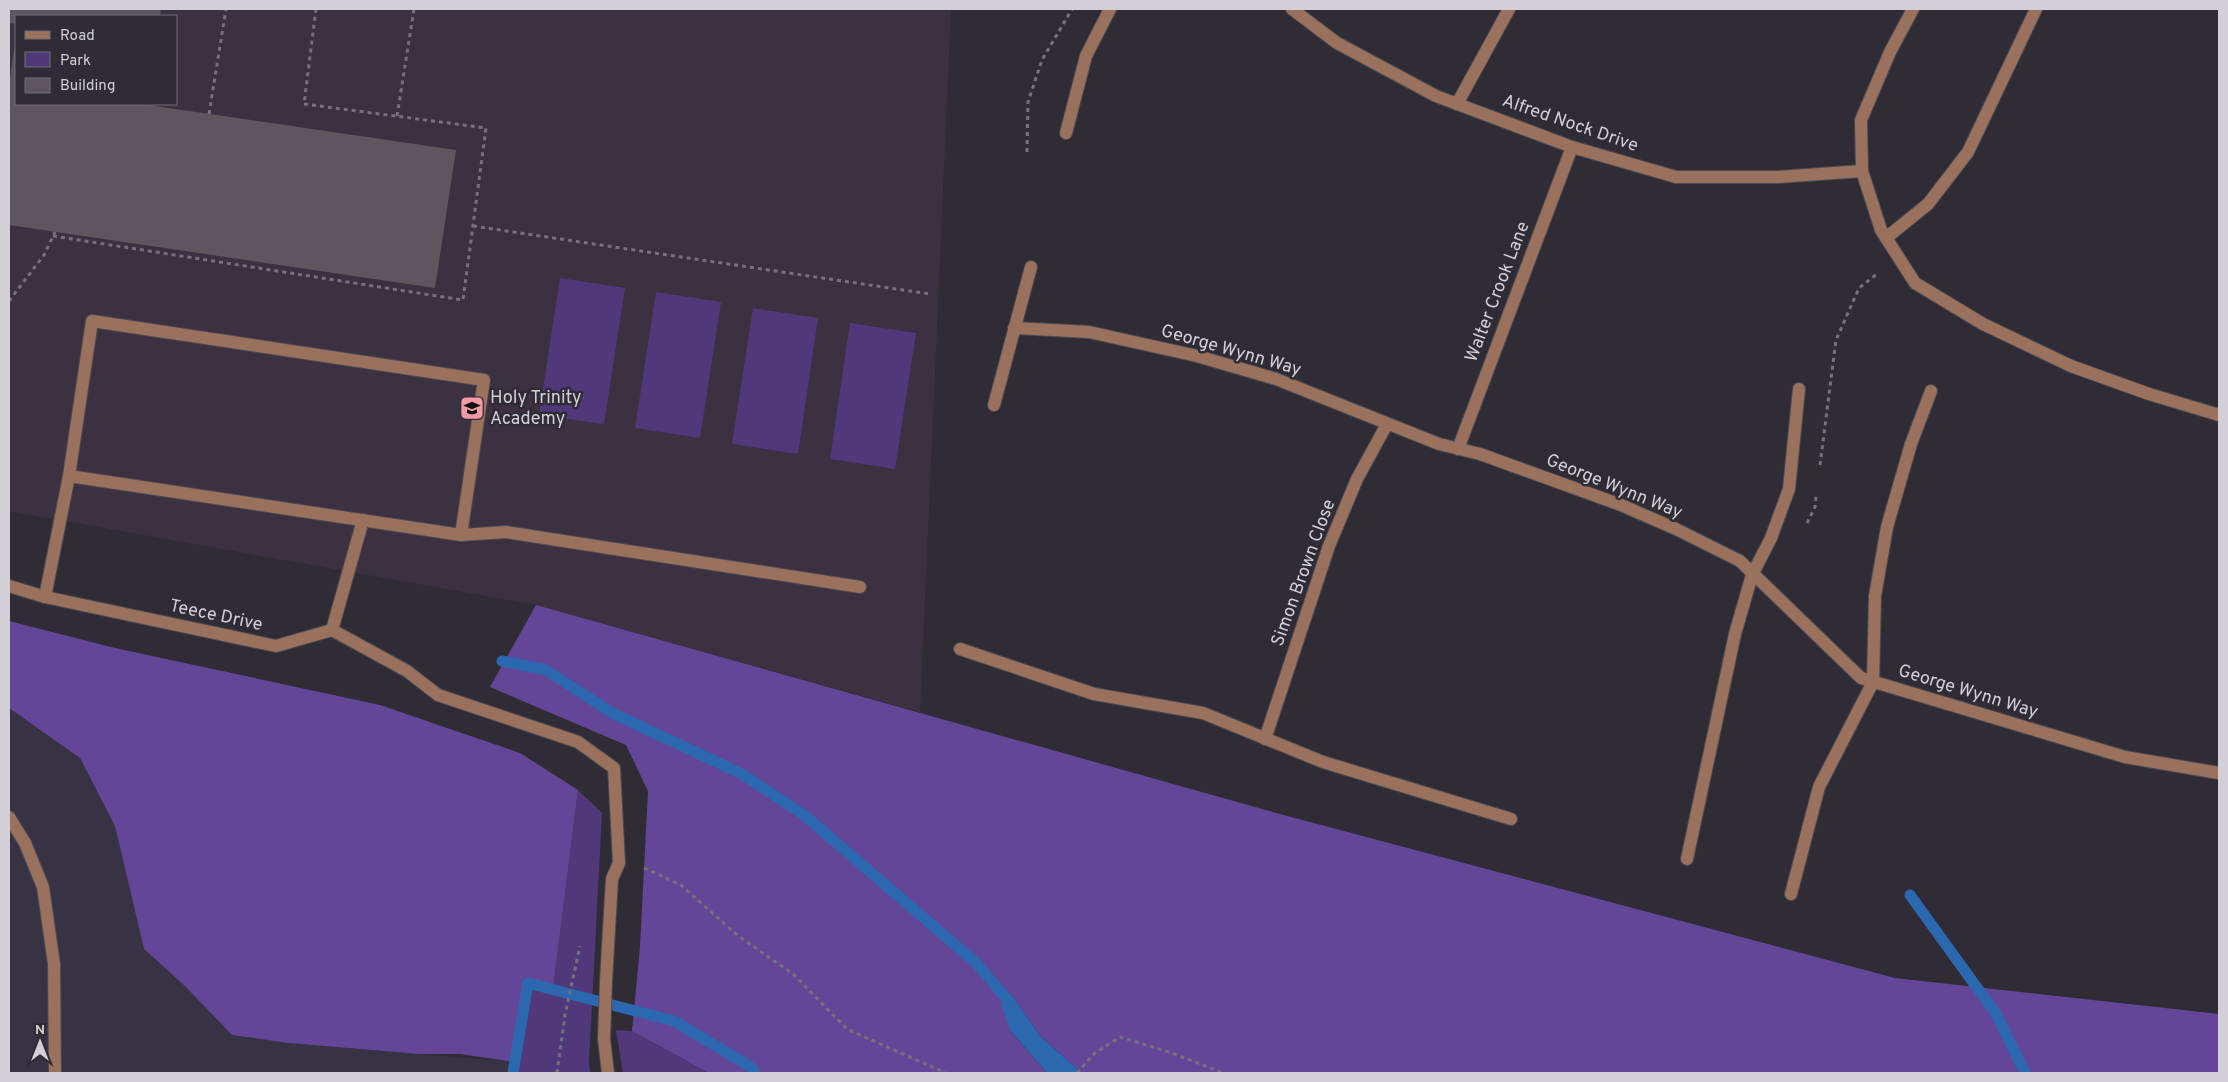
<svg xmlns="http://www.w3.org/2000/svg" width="2228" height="1082" viewBox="0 0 2228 1082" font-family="Overpass,sans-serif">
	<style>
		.industrial { fill: #383344 }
		.education { fill: #3c3141; fill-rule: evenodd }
		.green { fill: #51387b }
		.forest { fill: #644698 }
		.water { fill: #2b68b0 }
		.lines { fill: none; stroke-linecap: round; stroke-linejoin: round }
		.stream { stroke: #2b68b0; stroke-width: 11 }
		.building { fill: #5e565f }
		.minor-casing { stroke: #4c4a53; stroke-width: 14 }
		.path { stroke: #74727a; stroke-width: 3; stroke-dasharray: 4 4; stroke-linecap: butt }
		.minor { stroke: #99715d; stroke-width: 12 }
		.labels { text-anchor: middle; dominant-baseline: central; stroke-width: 5; stroke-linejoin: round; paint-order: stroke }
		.street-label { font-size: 18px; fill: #d2d0d6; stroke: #2f2c36 }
		.poi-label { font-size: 18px; fill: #d2d0d6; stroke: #2f2c36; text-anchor: start }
	</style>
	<rect width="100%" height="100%" fill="#2f2c36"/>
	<path class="industrial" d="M 9,708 L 80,758 L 115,826 L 144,949 L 185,986 L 289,1043 L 515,1062 L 513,1073 L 9,1073 Z"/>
	<path class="education" d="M 9,9 L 951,9 L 920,712 L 536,605 L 9,511 ZM 16,16 L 176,16 L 176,104 L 16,104 Z"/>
	<g class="green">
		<path d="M 560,278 L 625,288 L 604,424 L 539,415 Z"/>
		<path d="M 656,292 L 721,302 L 700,438 L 635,428 Z"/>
		<path d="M 753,308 L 818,318 L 798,454 L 732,444 Z"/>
		<path d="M 850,323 L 916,333 L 895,469 L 830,459 Z"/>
		<path d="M 578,790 L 602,813 L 589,1062 L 590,1073 L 513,1073 L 528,983 L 553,989 Z"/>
		<path d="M 616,1030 L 632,1031 L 709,1073 L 623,1073 Z"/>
	</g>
	<g class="forest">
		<path d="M 536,605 L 1280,814 L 1895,978 L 2219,1014 L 2219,1073 L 1082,1073 L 1040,1036 L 1011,994 L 1010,1030 L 1047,1073 L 709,1073 L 632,1031 L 640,947 L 648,791 L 626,745 L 490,687 Z"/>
		<path d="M 9,621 L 115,648 L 380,705 L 520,753 L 578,790 L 553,989 L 528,983 L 515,1062 L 460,1054 L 419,1054 L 289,1043 L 232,1035 L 185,986 L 144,949 L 115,826 L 80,758 L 9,708 Z"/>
	</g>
	<path class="water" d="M 1011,994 L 1040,1036 L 1082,1073 L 1047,1073 L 1010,1030 L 1001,1003 Z"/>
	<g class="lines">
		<g class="stream">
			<path d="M 502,661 L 546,670 L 612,713 L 742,774 L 804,815 L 975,962 L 1006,998"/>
			<path d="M 1910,895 L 1996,1014 L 2025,1073"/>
			<path d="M 513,1073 L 528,983 L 674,1021 L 751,1067 L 755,1073"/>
		</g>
	</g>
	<g class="building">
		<path d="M 9,9 L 161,9 L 160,16 L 16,16 L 16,24 L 9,23 Z"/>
		<path d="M 15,44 L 16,104 L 141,104 L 456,150 L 435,288 L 9,225 L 9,84 Z"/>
	</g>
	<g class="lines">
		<g class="minor-casing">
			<g id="minor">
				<path d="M 1292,9 L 1337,43 L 1436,96 L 1572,147 L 1676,177 L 1778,177 L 1862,171"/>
				<path d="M 1913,9 L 1890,52 L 1861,120 L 1862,171 L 1881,230 L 1915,283 L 1983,324 L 2071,366 L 2149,394 L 2219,415"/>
				<path d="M 1457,104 L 1509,9"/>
				<path d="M 1066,133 L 1086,56 L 1110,9"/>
				<path d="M 1886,238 L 1928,204 L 1968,152 L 2036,9"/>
				<path d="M 92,321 L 484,380 L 461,535 L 69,476 Z"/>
				<path d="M 1014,328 L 1089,332 L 1197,356 L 1276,379 L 1439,444 L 1480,454 L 1621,505 L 1676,529 L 1740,561 L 1861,678 L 2125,757 L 2219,773"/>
				<path d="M 994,405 L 1031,267"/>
				<path d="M 1458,449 L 1572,147"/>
				<path d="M 461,535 L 506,532 L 860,587"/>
				<path d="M 9,586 L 45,597 L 276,646 L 332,630 L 407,671 L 438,695 L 578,742 L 614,768 L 619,863 L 612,879 L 606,981 L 604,1039 L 608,1073"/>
				<path d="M 45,597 L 69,476"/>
				<path d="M 332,630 L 363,520"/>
				<path d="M 960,649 L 1094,694 L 1203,713 L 1323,762 L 1511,819"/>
				<path d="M 1265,739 L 1329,546 L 1357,479 L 1387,424"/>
				<path d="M 9,817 L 25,843 L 43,887 L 54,964 L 55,1073"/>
				<path d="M 1687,859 L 1735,634 L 1752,575 L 1771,538 L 1789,489 L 1799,389"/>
				<path d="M 1791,894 L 1819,787 L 1873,682 L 1875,596 L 1887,527 L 1911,444 L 1931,391"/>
			</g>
		</g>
		<g class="path">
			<path d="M 209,114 L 226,9"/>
			<path d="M 397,116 L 414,9"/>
			<path d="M 1027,152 L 1028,102 L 1042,60 L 1072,9"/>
			<path d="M 473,226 L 930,294"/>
			<path d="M 53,236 L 463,300 L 486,128 L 304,104 L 316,9"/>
			<path d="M 9,301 L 44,255 L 55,232"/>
			<path d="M 1820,465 L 1836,340 L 1859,288 L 1877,274"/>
			<path d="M 1807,523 L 1815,507 L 1816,496"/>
			<path d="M 644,868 L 681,885 L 737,935 L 793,974 L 847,1029 L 946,1073"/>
			<path d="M 557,1073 L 565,1015 L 580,946"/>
			<path d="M 1077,1073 L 1095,1053 L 1120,1037 L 1172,1053 L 1223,1073"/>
		</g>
		<use href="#minor" class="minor"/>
	</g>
	<defs>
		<g id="school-square" transform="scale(1.25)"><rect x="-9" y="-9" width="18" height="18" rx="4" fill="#f49aa5" stroke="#2f2c36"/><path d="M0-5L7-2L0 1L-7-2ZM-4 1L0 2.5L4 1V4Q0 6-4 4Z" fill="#111"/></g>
	</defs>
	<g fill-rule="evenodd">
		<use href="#school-square" x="472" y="408"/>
	</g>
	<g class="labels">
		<g class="street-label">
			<text transform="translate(1570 124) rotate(19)">Alfred Nock Drive</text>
			<text transform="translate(1498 292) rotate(-69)">Walter Crook Lane</text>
			<text transform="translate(1231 351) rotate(16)">George Wynn Way</text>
			<text transform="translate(1614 487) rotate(22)">George Wynn Way</text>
			<text transform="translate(1304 573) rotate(-70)">Simon Brown Close</text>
			<text transform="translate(216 616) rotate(12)">Teece Drive</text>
			<text transform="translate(1968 692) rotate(17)">George Wynn Way</text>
		</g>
		<g class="poi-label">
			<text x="490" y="398">Holy Trinity<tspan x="490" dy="21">Academy</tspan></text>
		</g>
	</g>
	<rect width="2228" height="1082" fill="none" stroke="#d2d0d6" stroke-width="20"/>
	<rect x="15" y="15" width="162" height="90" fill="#2f2c36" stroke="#706e76"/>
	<rect x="25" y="31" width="25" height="8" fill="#99715d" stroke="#706e76"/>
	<text x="60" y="40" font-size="15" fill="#d2d0d6">Road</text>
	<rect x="25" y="52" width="25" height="15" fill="#51387b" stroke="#706e76"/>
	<text x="60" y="65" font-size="15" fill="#d2d0d6">Park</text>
	<rect x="25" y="78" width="25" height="15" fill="#5e565f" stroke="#706e76"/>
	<text x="60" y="90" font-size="15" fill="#d2d0d6">Building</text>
	<g transform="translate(40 1042)" stroke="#2f2c36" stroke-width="4" paint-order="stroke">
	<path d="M0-4L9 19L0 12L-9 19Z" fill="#d2d0d6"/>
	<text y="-8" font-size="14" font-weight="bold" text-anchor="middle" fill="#d2d0d6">N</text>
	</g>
</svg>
